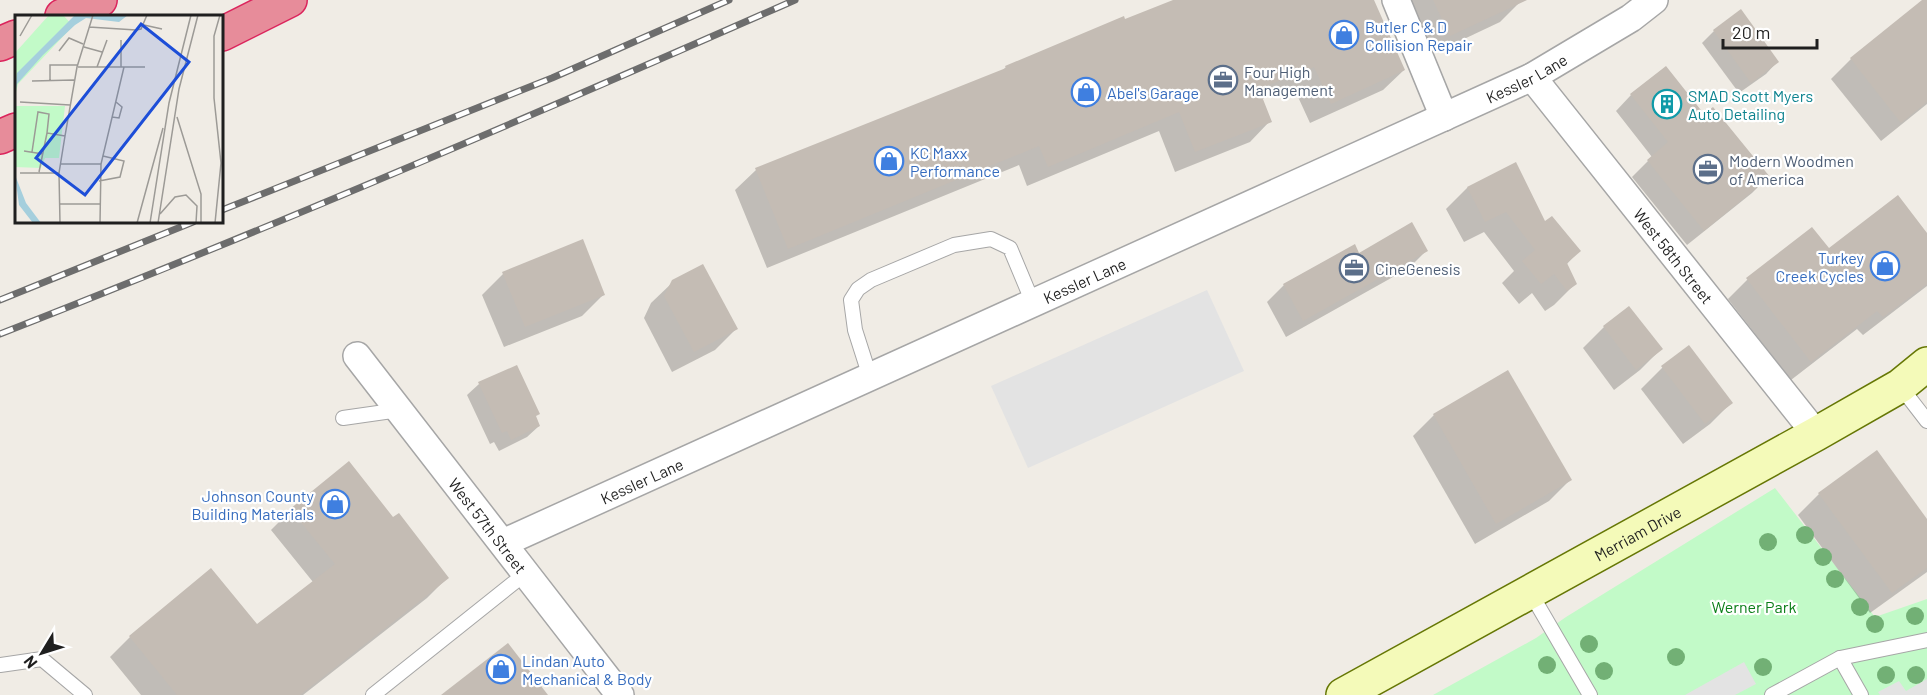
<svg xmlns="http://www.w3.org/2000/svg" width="1927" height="695" viewBox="0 0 1927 695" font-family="Barlow,sans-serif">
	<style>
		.park { fill: #c2fac8 }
		.parking { fill: #e3e3e3 }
		.shadow { fill: #0003 }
		.building { fill: #c4bcb4 }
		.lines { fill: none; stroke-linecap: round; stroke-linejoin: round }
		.lane-casing { stroke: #a6a6a6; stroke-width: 16 }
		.street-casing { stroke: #a6a6a6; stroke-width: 30 }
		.secondary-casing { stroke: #667705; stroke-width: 36 }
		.highway-casing { stroke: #db245c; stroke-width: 36 }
		.lane { stroke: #fff; stroke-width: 14 }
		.street { stroke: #fff; stroke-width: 27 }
		.secondary { stroke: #f4fab9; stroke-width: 33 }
		.highway { stroke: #e78c9a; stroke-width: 33 }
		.rail-casing { stroke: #6d6d6d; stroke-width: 7 }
		.rail { stroke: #fff; stroke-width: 4.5; stroke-dasharray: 14; stroke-linecap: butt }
		.tree { fill: #72b075 }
		.labels { text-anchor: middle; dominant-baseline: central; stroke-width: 4.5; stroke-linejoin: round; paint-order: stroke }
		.shop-label { font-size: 16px; fill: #366cbe; stroke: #fff; text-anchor: start }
		.service-label { font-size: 16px; fill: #4e5e75; stroke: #fff; text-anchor: start }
		.street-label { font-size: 16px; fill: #1f1f1f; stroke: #fff }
		.culture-label { font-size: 16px; fill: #0d838f; stroke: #fff; text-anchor: start }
		.park-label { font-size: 16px; fill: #0b7e19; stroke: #fff }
		.inset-road { fill: none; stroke: #9c9a96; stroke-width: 1.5 }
		.view { fill: #1d4ed8; fill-opacity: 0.15; stroke: #1d4ed8; stroke-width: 3 }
		.inset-edge { fill: none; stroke: #1f1f1f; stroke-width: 3 }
	</style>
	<rect width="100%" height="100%" fill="#f0ece5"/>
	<path class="park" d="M 1775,488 L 1875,617 L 1927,599 L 1927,695 L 1433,695 L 1536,638 L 1566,617 Z"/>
	<g class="parking">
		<path d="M 1207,290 L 1244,371 L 1028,468 L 991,386 Z"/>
		<path d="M 1744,662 L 1756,684 L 1735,695 L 1685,695 Z"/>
		<path d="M 1927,679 L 1927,695 L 1880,695 L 1878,692 L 1899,681 L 1906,691 Z"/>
	</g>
	<g class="shadow">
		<path d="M 1177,0 L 1372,0 L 1404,70 L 1383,90 L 1310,123 L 1293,86 L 1262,99 L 1270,121 L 1250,142 L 1175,172 L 1159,131 L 1027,186 L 1019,165 L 767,268 L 735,190 L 756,170 L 1002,71 L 1006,67 Z"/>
		<path d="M 1402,0 L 1521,0 L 1521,1 L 1500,22 L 1428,56 Z"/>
		<path d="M 1924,0 L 1927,0 L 1927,104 L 1881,141 L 1831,79 L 1851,59 Z"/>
		<path d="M 1714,31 L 1777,62 L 1766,74 L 1739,93 L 1702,43 Z"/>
		<path d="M 1631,95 L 1704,116 L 1768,177 L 1752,193 L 1687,245 L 1632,177 L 1652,157 L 1616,111 Z"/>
		<path d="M 1515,164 L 1545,223 L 1579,251 L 1566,265 L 1575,284 L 1554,305 L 1545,311 L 1532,293 L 1519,304 L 1502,283 L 1514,271 L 1484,232 L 1464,242 L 1446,209 L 1467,188 Z"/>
		<path d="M 1812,229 L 1828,251 L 1927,236 L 1927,286 L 1863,335 L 1857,329 L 1791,380 L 1728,299 L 1747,280 Z"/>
		<path d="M 1426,251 L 1409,268 L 1286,337 L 1267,302 L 1284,285 L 1359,255 Z"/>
		<path d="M 503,274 L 603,295 L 582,316 L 504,347 L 482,295 Z"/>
		<path d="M 673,282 L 736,329 L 715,350 L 672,372 L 644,318 L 651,303 Z"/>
		<path d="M 1629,308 L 1661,349 L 1640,370 L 1614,390 L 1583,348 L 1604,327 Z"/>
		<path d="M 1689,347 L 1731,403 L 1710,424 L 1683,444 L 1641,389 L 1662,368 Z"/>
		<path d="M 479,384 L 535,417 L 539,426 L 527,437 L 499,451 L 494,442 L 490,444 L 467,395 Z"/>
		<path d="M 1434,415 L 1570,480 L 1549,501 L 1475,544 L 1413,436 Z"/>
		<path d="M 348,463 L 393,519 L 447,578 L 427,598 L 303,695 L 141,695 L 110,657 L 130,637 L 257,627 L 313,582 L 271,530 L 291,510 Z"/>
		<path d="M 1819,494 L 1927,522 L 1927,572 L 1870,613 L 1798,515 Z"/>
	</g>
	<g class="building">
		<path d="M 1173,0 L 1374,0 L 1405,70 L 1331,104 L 1314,67 L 1259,89 L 1272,122 L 1195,152 L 1179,112 L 1048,167 L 1039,146 L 788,249 L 755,168 L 1006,68 L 1005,66 L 1124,16 L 1125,19 Z"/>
		<path d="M 1433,0 L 1527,0 L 1450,36 Z"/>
		<path d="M 1922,0 L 1927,0 L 1927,102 L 1901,123 L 1850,58 Z"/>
		<path d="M 1741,9 L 1779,62 L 1751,83 L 1713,30 Z"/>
		<path d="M 1666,66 L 1704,114 L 1713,107 L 1770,177 L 1704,231 L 1647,160 L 1668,142 L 1630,94 Z"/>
		<path d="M 1516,162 L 1545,221 L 1552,216 L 1581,251 L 1567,263 L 1577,284 L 1567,291 L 1554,274 L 1541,284 L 1522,261 L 1535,250 L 1506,212 L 1485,222 L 1467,187 Z"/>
		<path d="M 1898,195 L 1927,233 L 1927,284 L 1883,317 L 1877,311 L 1811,362 L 1746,278 L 1812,227 L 1829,248 Z"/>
		<path d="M 1412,222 L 1428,251 L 1303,321 L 1283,284 L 1355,244 L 1359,253 Z"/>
		<path d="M 583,239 L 605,295 L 525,327 L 502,272 Z"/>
		<path d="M 703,264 L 738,329 L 694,352 L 664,296 L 672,280 Z"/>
		<path d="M 1629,306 L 1663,349 L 1636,370 L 1603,326 Z"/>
		<path d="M 1689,345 L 1733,403 L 1705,424 L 1661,366 Z"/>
		<path d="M 517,365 L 540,414 L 536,416 L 540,426 L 511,440 L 507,431 L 502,433 L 478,382 Z"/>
		<path d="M 1508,370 L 1572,480 L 1496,524 L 1433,414 Z"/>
		<path d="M 1877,450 L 1927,519 L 1927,568 L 1892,593 L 1818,493 Z"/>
		<path d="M 349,461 L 393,517 L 399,513 L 449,578 L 300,695 L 177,695 L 129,636 L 211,568 L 257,624 L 335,564 L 290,509 Z"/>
		<path d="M 508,643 L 548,695 L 441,695 Z"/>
	</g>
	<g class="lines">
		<g class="lane-casing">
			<g id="lane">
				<path d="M 870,377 L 855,330 L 851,300 L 858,289 L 871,280 L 954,245 L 991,239 L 1010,248 L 1033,303"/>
				<path d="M 1900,386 L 1927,421"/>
				<path d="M 343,418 L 399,410"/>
				<path d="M 1530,592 L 1590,695"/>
				<path d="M 1840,658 L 1861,695"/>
				<path d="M 0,665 L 42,659 L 85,695"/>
				<path d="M 373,695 L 526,573"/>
				<path d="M 1772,695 L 1840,658 L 1927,640"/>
			</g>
		</g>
		<g class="street-casing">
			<g id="street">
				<path d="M 1396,0 L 1444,117"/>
				<path id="s1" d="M 1532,77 L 1816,434"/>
				<path id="s2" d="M 357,356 L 620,695"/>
				<path id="s3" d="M 503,543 L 1532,77 L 1631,18 L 1654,0"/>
			</g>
		</g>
		<g class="secondary-casing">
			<g id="secondary">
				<path id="s4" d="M 1343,695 L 1816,434 L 1900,386 L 1927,364"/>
			</g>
		</g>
		<g class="highway-casing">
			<g id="highway">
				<path d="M 62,16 L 100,0"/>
				<path d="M 222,34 L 290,0"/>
				<path d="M 0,44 L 16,37"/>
				<path d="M 0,137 L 16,130"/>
			</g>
		</g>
		<use href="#lane" class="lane"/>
		<use href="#street" class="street"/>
		<use href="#secondary" class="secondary"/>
		<use href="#highway" class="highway"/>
		<g class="rail-casing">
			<g id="rail">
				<path d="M 222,210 L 552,78 L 729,0"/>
				<path d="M 0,300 L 193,222"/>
				<path d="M 0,334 C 268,229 532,116 795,0"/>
			</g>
		</g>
		<use href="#rail" class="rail"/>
	</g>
	<g class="tree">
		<circle cx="1805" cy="535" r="9"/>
		<circle cx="1768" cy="542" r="9"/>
		<circle cx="1823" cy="557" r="9"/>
		<circle cx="1835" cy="579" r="9"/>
		<circle cx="1860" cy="607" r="9"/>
		<circle cx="1915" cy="616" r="9"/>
		<circle cx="1875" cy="624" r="9"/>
		<circle cx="1589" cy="644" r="9"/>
		<circle cx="1676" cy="657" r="9"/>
		<circle cx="1547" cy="665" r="9"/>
		<circle cx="1763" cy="667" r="9"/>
		<circle cx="1604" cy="671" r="9"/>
		<circle cx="1886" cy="675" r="9"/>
		<circle cx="1916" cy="675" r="9"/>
	</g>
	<defs>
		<g id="shop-ring" transform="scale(1.5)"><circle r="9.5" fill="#fff" stroke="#3f7fe0" stroke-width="1.5"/><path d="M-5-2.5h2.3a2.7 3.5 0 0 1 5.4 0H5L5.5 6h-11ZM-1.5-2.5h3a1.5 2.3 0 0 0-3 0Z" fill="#3f7fe0"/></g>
		<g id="office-ring" transform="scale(1.5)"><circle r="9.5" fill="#fff" stroke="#5c6f8a" stroke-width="1.5"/><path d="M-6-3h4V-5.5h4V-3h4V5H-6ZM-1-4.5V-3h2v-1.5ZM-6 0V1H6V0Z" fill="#5c6f8a"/></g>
		<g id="building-ring" transform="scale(1.5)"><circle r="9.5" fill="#fff" stroke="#0f9aa8" stroke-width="1.5"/><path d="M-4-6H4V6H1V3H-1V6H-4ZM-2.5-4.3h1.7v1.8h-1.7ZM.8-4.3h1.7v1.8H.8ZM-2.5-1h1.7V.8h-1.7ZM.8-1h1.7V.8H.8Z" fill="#0f9aa8"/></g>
	</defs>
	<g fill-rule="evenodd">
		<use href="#shop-ring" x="1344" y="35"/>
		<use href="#office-ring" x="1223" y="80"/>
		<use href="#shop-ring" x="1086" y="92"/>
		<use href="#building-ring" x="1667" y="104"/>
		<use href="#shop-ring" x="889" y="161"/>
		<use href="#office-ring" x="1708" y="169"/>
		<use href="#shop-ring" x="1885" y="266"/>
		<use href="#office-ring" x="1354" y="268"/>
		<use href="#shop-ring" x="335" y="504"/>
		<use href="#shop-ring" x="501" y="669"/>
	</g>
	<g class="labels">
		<g class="shop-label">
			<text x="1365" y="26">Butler C &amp; D<tspan x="1365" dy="18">Collision Repair</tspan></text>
			<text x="1107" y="92">Abel's Garage</text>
			<text x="910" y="152">KC Maxx<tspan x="910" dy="18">Performance</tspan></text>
			<text x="1864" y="257" text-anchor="end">Turkey<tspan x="1864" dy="18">Creek Cycles</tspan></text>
			<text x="314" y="495" text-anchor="end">Johnson County<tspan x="314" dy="18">Building Materials</tspan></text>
			<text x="522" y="660">Lindan Auto<tspan x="522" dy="18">Mechanical &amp; Body</tspan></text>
		</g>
		<g class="service-label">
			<text x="1244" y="71">Four High<tspan x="1244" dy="18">Management</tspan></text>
			<text x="1729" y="160">Modern Woodmen<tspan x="1729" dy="18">of America</tspan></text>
			<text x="1375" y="268">CineGenesis</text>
		</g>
		<g class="street-label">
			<text stroke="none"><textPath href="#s3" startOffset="1124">Kessler Lane</textPath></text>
			<text stroke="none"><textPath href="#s1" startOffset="228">West 58th Street</textPath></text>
			<text stroke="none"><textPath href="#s3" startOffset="638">Kessler Lane</textPath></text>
			<text stroke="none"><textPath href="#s3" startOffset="152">Kessler Lane</textPath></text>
			<text stroke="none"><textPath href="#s2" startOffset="214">West 57th Street</textPath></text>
			<text stroke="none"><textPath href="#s4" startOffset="336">Merriam Drive</textPath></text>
		</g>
		<g class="culture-label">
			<text x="1688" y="95">SMAD Scott Myers<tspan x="1688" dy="18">Auto Detailing</tspan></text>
		</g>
		<g class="park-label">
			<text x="1754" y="606">Werner Park</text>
		</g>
	</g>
	<g transform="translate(15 15)">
		<rect width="208" height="208" fill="#f0ece5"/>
		<path d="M 34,0 L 48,0 L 58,11 L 3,69 L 0,81 L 0,38 ZM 0,91 L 50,91 L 44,143 L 30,143 L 26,153 L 0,152 Z" fill="#c2fac8"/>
		<path d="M 60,0 L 113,0 L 104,7 L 71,3 L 60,10 L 28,40 L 2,69 L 0,78 L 2,58 ZM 0,160 L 11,188 L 26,208 L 18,208 L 4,190 Z" fill="#a5cfdd"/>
		<path class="inset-road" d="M 129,10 L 147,14M 74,12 L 121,15 L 126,14 L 132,0M 5,21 L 17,0M 106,25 L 106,52M 69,32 L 87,37M 44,36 L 54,23 L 68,29M 63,52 L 130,52M 82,52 L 92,25M 35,65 L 35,50 L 62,50M 17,66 L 59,65M 5,87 L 55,90M 97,102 L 104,103 L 107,92 L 101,87M 162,102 L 186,179 L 186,208M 9,136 L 28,139M 17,137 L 23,97 L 34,99 L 32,118 L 50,121M 46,149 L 86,149M 24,157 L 32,118M 5,158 L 44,158M 84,166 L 105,162 L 109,146 L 88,141M 45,189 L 85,189M 145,199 L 160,182 L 171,180 L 182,191 L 181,208M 45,208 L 44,158 L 50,121 L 62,52 L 78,0M 85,208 L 86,149 L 109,52M 122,208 L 148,113M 135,208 L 154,88 L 176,0M 143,208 L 164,74 L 183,0M 200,208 L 206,148 L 199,83 L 199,21 L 205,0"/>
		<path class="view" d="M 126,9 L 174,47 L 70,180 L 21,143 Z"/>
		<rect width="208" height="208" class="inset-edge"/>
	</g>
	<g transform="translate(42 653) rotate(232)" stroke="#ffffff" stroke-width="4.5" paint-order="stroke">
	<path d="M0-4.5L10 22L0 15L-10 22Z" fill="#1f1f1f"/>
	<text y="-9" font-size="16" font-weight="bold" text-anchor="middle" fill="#1f1f1f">N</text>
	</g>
	<path d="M1723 39v9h94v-9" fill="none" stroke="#1f1f1f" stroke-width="3"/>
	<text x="1732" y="39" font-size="18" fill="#1f1f1f" stroke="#ffffff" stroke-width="4.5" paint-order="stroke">20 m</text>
</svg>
